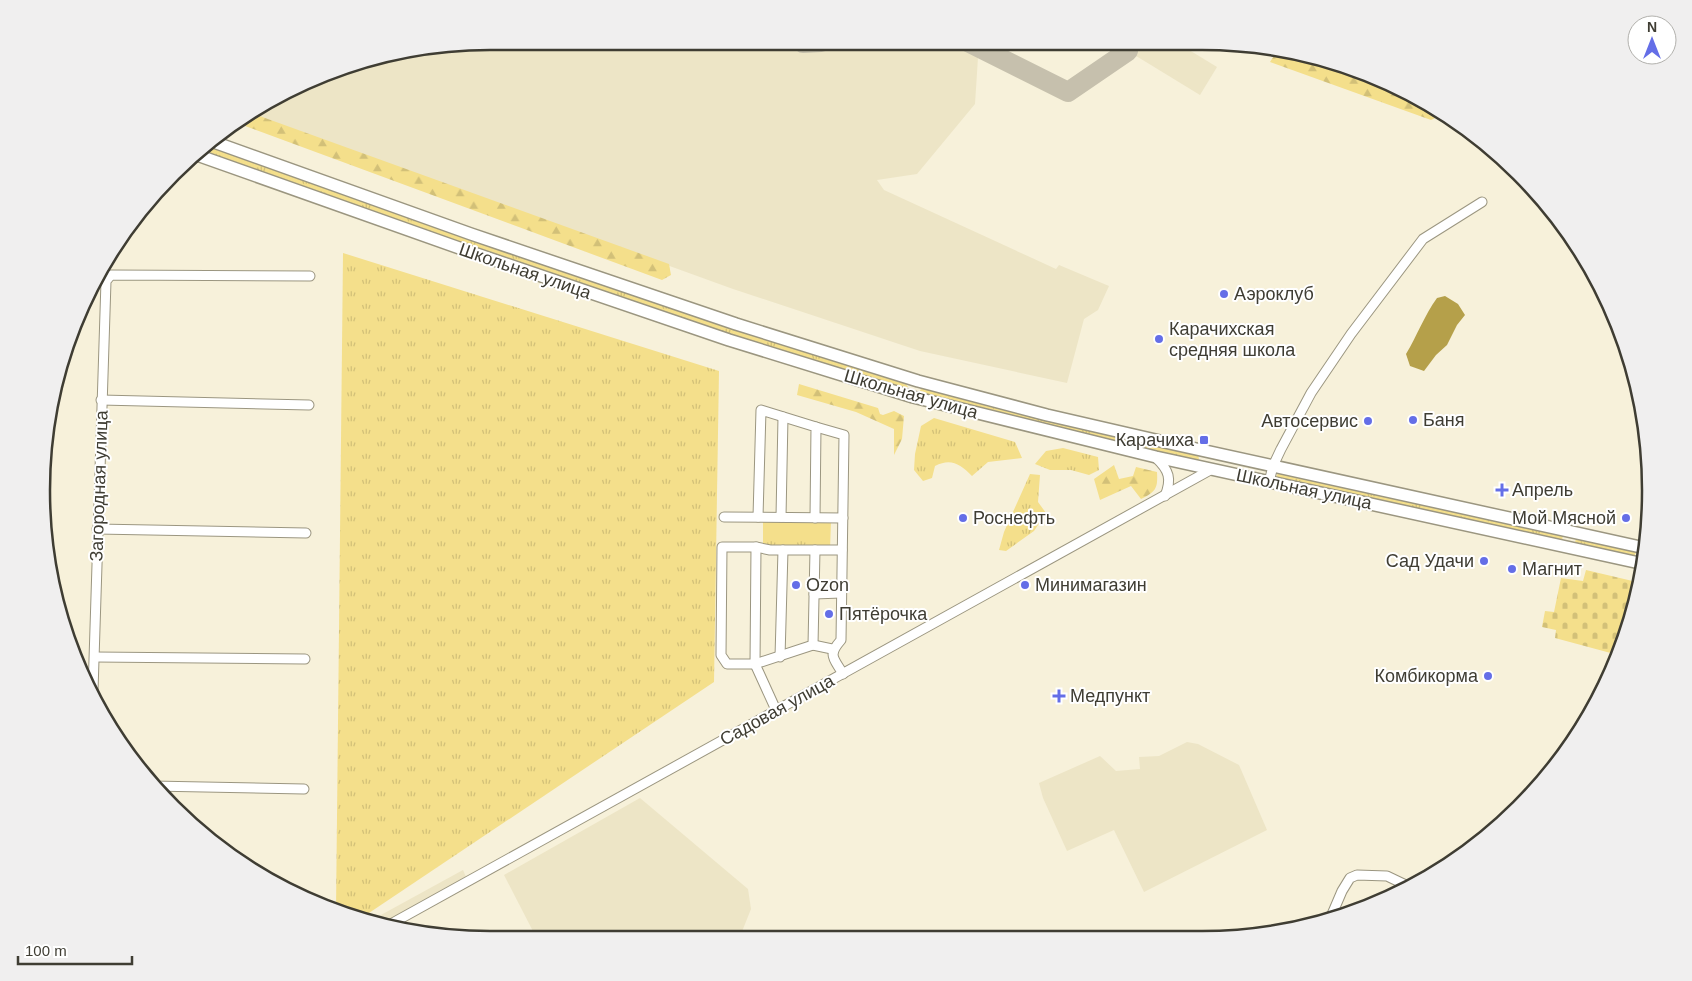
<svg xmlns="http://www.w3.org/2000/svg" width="1692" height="981" viewBox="0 0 1692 981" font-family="Helvetica,sans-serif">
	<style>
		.built { fill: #ede5c6 }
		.grass { fill: url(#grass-tufts) }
		.forest { fill: url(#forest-firs) }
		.cemetery { fill: url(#cemetery-stones) }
		.pitch { fill: #f4df8b }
		.water { fill: #b5a04a }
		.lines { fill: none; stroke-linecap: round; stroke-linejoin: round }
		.taxiway { stroke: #c6c0ad; stroke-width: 20 }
		.street-casing { stroke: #9b9680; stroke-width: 11 }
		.secondary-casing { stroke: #9b9680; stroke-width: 14 }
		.street { stroke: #fff; stroke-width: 9 }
		.secondary { stroke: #fff; stroke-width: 11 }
		.poi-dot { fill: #646ee7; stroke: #fff; stroke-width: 2 }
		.labels { text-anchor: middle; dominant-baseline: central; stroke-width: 4; stroke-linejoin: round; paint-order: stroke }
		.street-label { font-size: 18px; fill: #3f3d33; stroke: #fff }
		.poi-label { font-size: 18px; fill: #3f3d33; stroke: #fff; text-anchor: start }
		.rim { fill: none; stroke: #3f3d33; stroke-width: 2.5 }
	</style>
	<defs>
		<pattern id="grass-tufts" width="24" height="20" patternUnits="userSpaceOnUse" patternTransform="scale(1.25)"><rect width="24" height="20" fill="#f4df8b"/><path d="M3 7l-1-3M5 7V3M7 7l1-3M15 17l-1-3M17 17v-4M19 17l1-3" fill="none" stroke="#d2c078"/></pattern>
		<pattern id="forest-firs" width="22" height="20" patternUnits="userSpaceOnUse" patternTransform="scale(1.25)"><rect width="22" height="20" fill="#f4df8b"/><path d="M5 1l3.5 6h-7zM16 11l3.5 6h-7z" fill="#d2c078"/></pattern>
		<pattern id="cemetery-stones" width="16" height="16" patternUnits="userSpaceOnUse" patternTransform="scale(1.25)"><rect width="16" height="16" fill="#f4df8b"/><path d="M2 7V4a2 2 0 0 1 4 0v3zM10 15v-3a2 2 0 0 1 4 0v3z" fill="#d2c078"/></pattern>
	</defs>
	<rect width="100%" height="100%" fill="#f7f1da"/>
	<g class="built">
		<path d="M 491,41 L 979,42 L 975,104 L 917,174 L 877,180 L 884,190 L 1056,269 L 1059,265 L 1109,286 L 1098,310 L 1084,319 L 1067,383 L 920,351 L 733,289 L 253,115 L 346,65 Z"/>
		<path d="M 1133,42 L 1176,42 L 1217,67 L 1200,95 L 1128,51 Z"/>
		<path d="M 1187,742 L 1198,744 L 1239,765 L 1267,830 L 1144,892 L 1114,830 L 1067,851 L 1043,798 L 1039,783 L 1100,756 L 1116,771 L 1140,769 L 1139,757 L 1159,756 Z"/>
		<path d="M 640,798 L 748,889 L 751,909 L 739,939 L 537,939 L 504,875 Z"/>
		<path d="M 463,870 L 466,877 L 383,923 L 370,921 Z"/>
	</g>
	<g class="grass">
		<path d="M 206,146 C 438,228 670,312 906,384 L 908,387 L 904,389 C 667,318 435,233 202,151 Z"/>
		<path d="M 343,253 L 719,371 L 714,682 L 360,919 L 346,916 L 336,911 Z"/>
		<path d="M 923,388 L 1046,420 L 1198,455 L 1199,459 L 1196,461 L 1045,425 L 921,393 L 920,390 Z"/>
		<path d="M 934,418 L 1015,442 L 1022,458 L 988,462 L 972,476 C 960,464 951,458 935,466 L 932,478 L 923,481 L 914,470 L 915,454 L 921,426 Z"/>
		<path d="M 1063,448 L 1098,457 L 1099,470 L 1089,475 L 1071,470 L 1050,470 L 1035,464 L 1046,451 Z"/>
		<path d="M 1278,473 L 1563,535 L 1562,541 L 1276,477 Z"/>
		<path d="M 1030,474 L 1040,475 L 1038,502 L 1046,513 L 1034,531 L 1006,551 L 999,550 L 1004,532 Z"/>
		<rect x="763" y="534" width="49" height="12"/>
		<path d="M 1576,538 L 1634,551 L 1636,553 L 1634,556 L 1575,543 Z"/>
	</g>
	<g class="forest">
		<path d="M 1277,51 L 1346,65 L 1444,114 L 1431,120 L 1270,62 Z"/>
		<path d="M 254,114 L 669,264 L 671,275 L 662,280 L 237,123 Z"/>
		<path d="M 799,384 L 878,408 L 880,414 L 883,415 L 894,411 L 904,416 L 902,439 L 894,455 L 894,429 L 856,412 L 797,395 Z"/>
		<path d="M 1114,465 L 1119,479 L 1133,476 L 1136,467 L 1157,472 C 1158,488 1156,492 1141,499 L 1131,486 L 1100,500 L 1094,479 Z"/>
	</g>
	<path class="cemetery" d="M 1586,570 L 1641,583 L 1618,655 L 1555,638 L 1556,630 L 1542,627 L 1545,611 L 1554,612 L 1561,578 L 1583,581 Z"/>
	<path class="pitch" d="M 763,520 L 831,521 L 830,550 L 812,550 L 812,534 L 763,534 Z"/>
	<path class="water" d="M 1445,296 L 1458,304 L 1465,315 L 1457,325 L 1447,345 L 1436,355 L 1424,371 L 1410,366 L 1406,354 C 1417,336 1424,316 1437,298 Z"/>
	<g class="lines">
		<g class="taxiway">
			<path d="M 968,42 L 1068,92 L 1128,51"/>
			<path d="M 803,43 L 821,42"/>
		</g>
		<g class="street-casing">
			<g id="street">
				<path d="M 101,400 L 309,405"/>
				<path d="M 816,427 L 844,435 L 841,640 C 827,656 834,658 843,674"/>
				<path d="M 1156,458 C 1169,470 1172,479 1165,496"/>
				<path d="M 1269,482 L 1273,466 L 1281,449 L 1311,393 L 1351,334 L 1423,239 L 1482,202"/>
				<path d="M 724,517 L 843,518"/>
				<path d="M 758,517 L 761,410 L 816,427 L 815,518"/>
				<path d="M 781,517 L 783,417"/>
				<path d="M 97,529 L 306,533"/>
				<path d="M 722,547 L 756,547 L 770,550 L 815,550 L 813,645 L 755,664 L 727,664 L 721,655 Z"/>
				<path d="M 756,547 L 755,664 L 776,710"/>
				<path d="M 815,550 L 842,550"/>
				<path d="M 814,594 L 841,593"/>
				<path d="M 813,645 L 832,649"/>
				<path d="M 95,657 L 305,659"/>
				<path d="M 780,657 L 783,550"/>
				<path d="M 93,691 L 106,281 L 111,275 L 310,276"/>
				<path d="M 152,786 L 304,789"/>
				<path d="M 1330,919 L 1342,891 L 1350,878 L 1357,875 L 1387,876 L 1410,887"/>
				<path d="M 389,925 L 1212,469"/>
			</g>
		</g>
		<g class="secondary-casing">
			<g id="secondary">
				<path d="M 211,141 L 471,234 L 736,324 L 918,381 L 1047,415 L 1160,441 L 1645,548"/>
				<path d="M 197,155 L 465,250 L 729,340 L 913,397 L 1156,457 L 1644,564"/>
			</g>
		</g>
		<use href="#street" class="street"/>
		<use href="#secondary" class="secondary"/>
	</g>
	<g class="poi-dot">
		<circle cx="1224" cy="294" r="5"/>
		<circle cx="1159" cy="339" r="5"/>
		<circle cx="1413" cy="420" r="5"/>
		<circle cx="1368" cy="421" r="5"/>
		<rect x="1199" y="435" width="10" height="10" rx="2.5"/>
		<path d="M1499.5 482.5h5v5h5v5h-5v5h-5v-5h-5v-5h5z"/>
		<circle cx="963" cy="518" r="5"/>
		<circle cx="1626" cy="518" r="5"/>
		<circle cx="1484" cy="561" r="5"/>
		<circle cx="1512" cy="569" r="5"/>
		<circle cx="796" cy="585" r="5"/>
		<circle cx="1025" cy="585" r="5"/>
		<circle cx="829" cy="614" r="5"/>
		<circle cx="1488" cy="676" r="5"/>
		<path d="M1056.5 688.5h5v5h5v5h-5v5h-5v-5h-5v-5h5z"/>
	</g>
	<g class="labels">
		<g class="street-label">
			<text transform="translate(525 271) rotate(19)">Школьная улица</text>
			<text transform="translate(911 394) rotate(16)">Школьная улица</text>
			<text transform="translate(99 486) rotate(-88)">Загородная улица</text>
			<text transform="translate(1304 489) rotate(12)">Школьная улица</text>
			<text transform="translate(777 710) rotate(-29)">Садовая улица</text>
		</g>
		<g class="poi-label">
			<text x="1234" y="294">Аэроклуб</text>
			<text x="1169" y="329">Карачихская<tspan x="1169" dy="21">средняя школа</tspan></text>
			<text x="1423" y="420">Баня</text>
			<text x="1358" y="421" text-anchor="end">Автосервис</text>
			<text x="1194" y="440" text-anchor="end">Карачиха</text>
			<text x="1512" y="490">Апрель</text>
			<text x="973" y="518">Роснефть</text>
			<text x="1616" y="518" text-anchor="end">Мой Мясной</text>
			<text x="1474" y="561" text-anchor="end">Сад Удачи</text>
			<text x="1522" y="569">Магнит</text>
			<text x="806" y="585">Ozon</text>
			<text x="1035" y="585">Минимагазин</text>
			<text x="839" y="614">Пятёрочка</text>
			<text x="1478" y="676" text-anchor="end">Комбикорма</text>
			<text x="1070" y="696">Медпункт</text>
		</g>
	</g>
	<path d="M0 0H1692V981H0ZM490 50H1202A440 440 0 0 1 1642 490V491A440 440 0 0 1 1202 931H490A440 440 0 0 1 50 491V490A440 440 0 0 1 490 50Z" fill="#f0efef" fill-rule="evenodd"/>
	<path class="rim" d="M490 50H1202A440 440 0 0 1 1642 490V491A440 440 0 0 1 1202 931H490A440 440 0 0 1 50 491V490A440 440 0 0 1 490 50Z"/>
	<g transform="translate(1652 40)"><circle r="24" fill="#ffffff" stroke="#b2b1ad"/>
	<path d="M0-4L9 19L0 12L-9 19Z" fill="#646ee7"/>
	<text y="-8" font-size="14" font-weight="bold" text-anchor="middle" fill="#3f3d33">N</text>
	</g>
	<path d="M18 956v8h114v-8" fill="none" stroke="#3f3d33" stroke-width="2.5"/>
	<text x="25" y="956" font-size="15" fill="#3f3d33" stroke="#ffffff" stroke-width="4" paint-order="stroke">100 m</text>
</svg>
